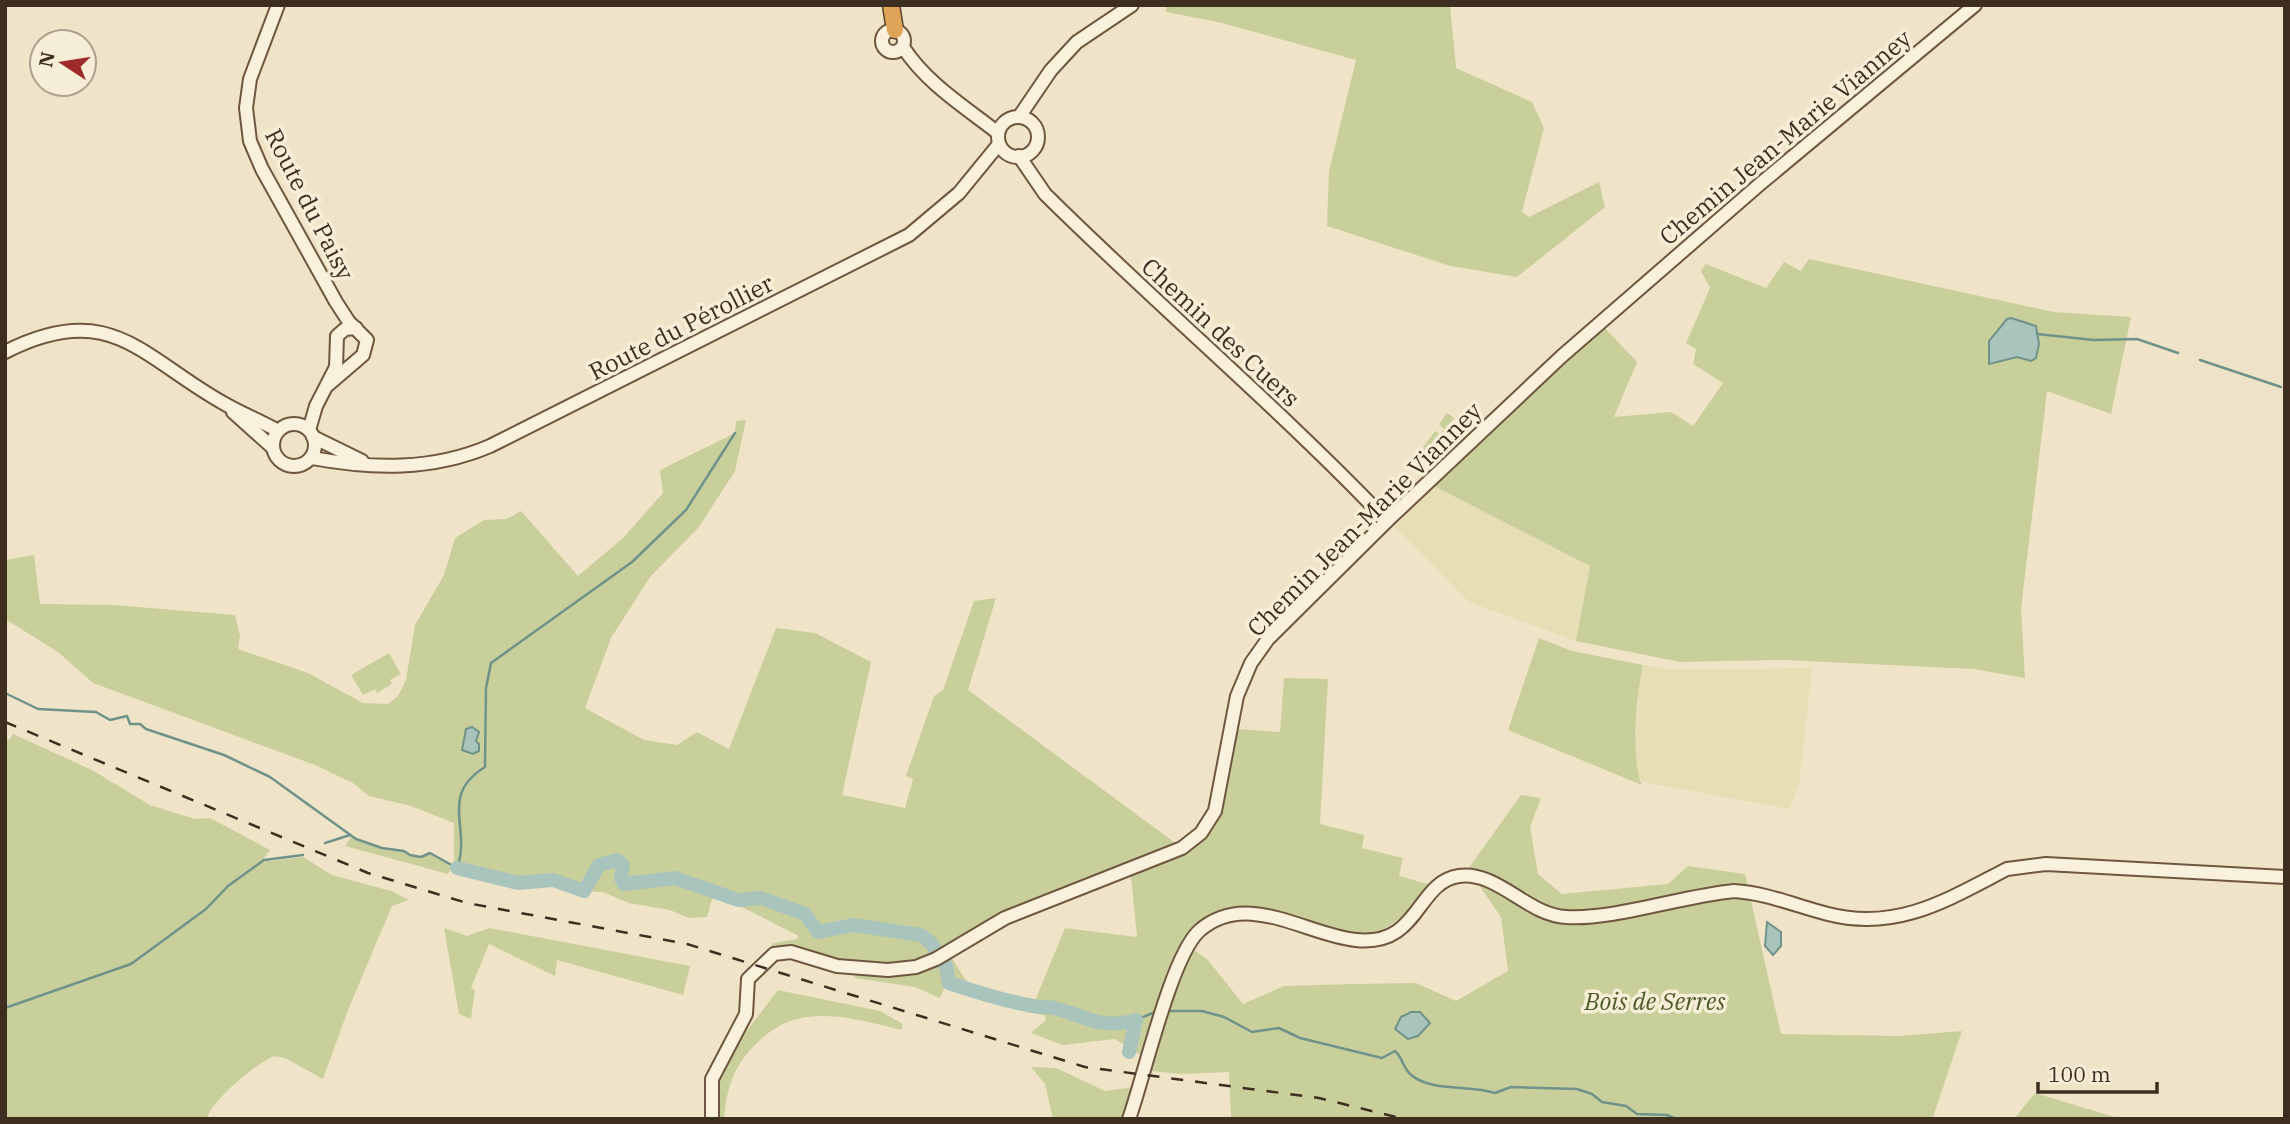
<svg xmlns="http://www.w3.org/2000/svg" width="2290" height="1124" viewBox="0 0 2290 1124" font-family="'IBM Plex Serif',serif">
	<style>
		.farmland { fill: #e6deb5 }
		.green { fill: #c9cf9b }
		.water { fill: #a9c4bc; stroke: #6f938a; stroke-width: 2 }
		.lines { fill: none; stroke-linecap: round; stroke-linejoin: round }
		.stream { stroke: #6f938a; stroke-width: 2.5 }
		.river { stroke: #a9c4bc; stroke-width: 14 }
		.secondary-casing { stroke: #6f573f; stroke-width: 16 }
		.highway-casing { stroke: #5b4430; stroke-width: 19 }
		.secondary { stroke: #faf1dc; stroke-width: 12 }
		.highway { stroke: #e0a458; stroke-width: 16 }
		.rail { stroke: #3d2e20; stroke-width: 2.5; stroke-dasharray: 12 12; stroke-linecap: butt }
		.labels { text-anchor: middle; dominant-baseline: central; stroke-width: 7; stroke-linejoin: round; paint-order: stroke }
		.street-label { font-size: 24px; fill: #3d2e20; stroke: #f7eed8 }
		.park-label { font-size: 24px; font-style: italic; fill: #4d5a26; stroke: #f7eed8 }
	</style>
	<rect width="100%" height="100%" fill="#f0e4c8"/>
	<g class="farmland">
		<path d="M 1432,485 L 1590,566 L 1576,641 L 1469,602 L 1395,527 Z"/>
		<path d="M 1643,665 L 1675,670 L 1812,668 L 1799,786 L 1789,809 L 1643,782 L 1638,778 L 1634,750 L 1639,701 L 1637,691 Z"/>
	</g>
	<g class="green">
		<path d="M 1166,5 L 1450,5 L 1456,68 L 1532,102 L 1544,128 L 1522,212 L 1529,217 L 1599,182 L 1605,207 L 1517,277 L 1450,266 L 1327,226 L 1329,171 L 1356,60 L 1218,22 L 1166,12 Z"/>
		<path d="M 1809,259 L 2054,312 L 2131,317 L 2111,414 L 2047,391 L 2021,609 L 2025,678 L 1973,669 L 1785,660 L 1680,662 L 1576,641 L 1590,566 L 1432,485 L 1603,326 L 1637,362 L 1614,417 L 1671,412 L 1693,426 L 1723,383 L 1693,364 L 1696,349 L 1686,343 L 1710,288 L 1701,271 L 1706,264 L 1766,288 L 1784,262 L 1801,271 Z"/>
		<path d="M 1447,413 L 1454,418 L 1429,455 L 1422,449 L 1435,431 L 1440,434 L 1444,429 L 1439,424 Z"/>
		<path d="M 746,420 L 735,471 L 699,527 L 650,577 L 611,638 L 585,708 L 644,740 L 677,745 L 697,732 L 729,749 L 776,628 L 815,633 L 871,662 L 842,795 L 905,808 L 913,779 L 906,776 L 934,696 L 943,690 L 974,601 L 996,598 L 968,690 L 1182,848 L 1005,918 L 951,957 L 967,982 L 1034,1003 L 1065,928 L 1137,937 L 1131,876 C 1228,840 1220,825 1238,729 L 1280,732 L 1284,678 L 1328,679 L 1320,824 L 1364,835 L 1362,848 L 1403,858 L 1399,876 L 1428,884 C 1411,908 1394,931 1363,935 C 1354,937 1341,931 1332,928 C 1281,913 1216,881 1184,943 L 1207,959 L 1243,1004 L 1284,986 L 1353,984 L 1416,983 L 1456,1001 L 1508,971 L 1501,917 L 1468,869 L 1521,795 L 1541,798 L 1530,827 L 1538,874 L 1562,894 L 1668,884 L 1688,866 L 1745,874 L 1781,1034 L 1899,1036 L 1962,1031 L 1933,1117 L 1941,1119 L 1231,1119 L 1229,1072 L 1181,1074 L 1141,1070 L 1145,1055 L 1125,1051 L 1126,1046 L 1115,1039 L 1063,1045 L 1031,1033 L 1045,1021 L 1046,1016 L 956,990 L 947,982 L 940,998 L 915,987 L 855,978 L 852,968 L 767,953 L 773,943 L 797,939 L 799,936 L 714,893 L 707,917 L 689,918 L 670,910 L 629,903 L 603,892 L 579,891 L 553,880 L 518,883 L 454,867 L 454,823 L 411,806 L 369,796 L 353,783 L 315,765 L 93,683 L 58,652 L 5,619 L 5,560 L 34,555 L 40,604 L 114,605 L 235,615 L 240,635 L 238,649 L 308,673 L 363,703 L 388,704 L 398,696 L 406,680 L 415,625 L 444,575 L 455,538 L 484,520 L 506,519 L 521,511 L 578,576 L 623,538 L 663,493 L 660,470 L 735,433 L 736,421 Z"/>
		<path d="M 1539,638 L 1572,651 L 1643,665 C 1637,692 1630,761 1642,785 L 1508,730 Z"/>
		<path d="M 389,653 L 401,674 L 390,680 L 392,684 L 377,693 L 375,689 L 363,695 L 351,675 Z"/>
		<path d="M 13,734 L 92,770 L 150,805 L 195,819 L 210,818 L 270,850 L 261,862 L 303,857 L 332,875 L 391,891 L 409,900 L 392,906 L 348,1010 L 323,1079 L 285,1058 L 274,1056 C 256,1064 211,1100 207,1119 L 5,1119 L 5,739 L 9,740 Z"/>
		<path d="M 352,836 L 382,848 L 404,851 L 410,855 L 421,857 L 430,853 L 452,866 L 448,874 L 345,846 Z"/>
		<path d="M 444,928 L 467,936 L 489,928 L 690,966 L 683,995 L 557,960 L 555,976 L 489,944 L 471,988 L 475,990 L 471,1019 L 459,1014 Z"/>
		<path d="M 778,990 L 880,1011 L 903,1024 L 901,1030 C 851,1018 799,1001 758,1042 C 734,1065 727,1086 724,1119 L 715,1119 L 715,1088 L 726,1058 Z"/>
		<path d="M 1031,1067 L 1056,1068 L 1105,1091 L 1134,1087 L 1123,1119 L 1053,1119 L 1045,1084 Z"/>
		<path d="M 2035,1093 L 2121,1119 L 2014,1119 Z"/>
	</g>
	<g class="water">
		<path d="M 2011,318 L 2036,326 L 2039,344 L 2036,358 L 2031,361 L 2017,357 L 1989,364 L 1989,341 L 2007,319 Z"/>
		<path d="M 472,727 L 479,732 L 476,741 L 479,744 L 479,751 L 473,754 L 462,750 L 466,729 Z"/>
		<path d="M 1767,922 L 1781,932 L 1781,946 L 1773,955 L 1765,946 Z"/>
		<path d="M 1411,1012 L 1420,1012 L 1430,1023 L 1418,1036 L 1408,1039 L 1395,1029 L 1401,1017 Z"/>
	</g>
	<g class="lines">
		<g class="stream">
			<path d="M 2037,334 L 2094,340 L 2137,339 L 2178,353"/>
			<path d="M 2200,360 L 2281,387"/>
			<path d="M 5,693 L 38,709 L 96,712 L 110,720 L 127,716 L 130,724 L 140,724 L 146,729 L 224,755 L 270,777 L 356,839 L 382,848 L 404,851 L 410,855 L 421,857 L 430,853 L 457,868 C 472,828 438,796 485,767 L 486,688 L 491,663 L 632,562 L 686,510 L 735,433"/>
			<path d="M 325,843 L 350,835"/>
			<path d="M 5,1008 L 131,964 L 206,909 L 228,886 L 264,860 L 303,855"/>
			<path d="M 1165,1011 L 1202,1011 L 1224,1017 L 1252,1032 L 1279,1028 L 1300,1038 L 1382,1058 L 1395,1051 C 1402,1057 1403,1067 1410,1074 C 1431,1093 1470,1084 1495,1093 L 1511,1087 L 1577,1089 L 1592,1094 L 1602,1102 L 1626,1106 L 1637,1114 L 1667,1115 L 1676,1119"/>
			<path d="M 1136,1020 L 1155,1012"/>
		</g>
		<g class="river">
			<path d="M 457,868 L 518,883 L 553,880 L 584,891 L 599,865 L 617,860 L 623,865 L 621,878 L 624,884 L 675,878 L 738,900 L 761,898 L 805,914 L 818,932 L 853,925 L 921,935 L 931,943 L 946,966 L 949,983 C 976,992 1004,1001 1033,1006 C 1040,1008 1048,1006 1054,1008 C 1089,1017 1099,1030 1136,1020"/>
			<path d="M 1129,1052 L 1136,1020"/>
		</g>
		<g class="secondary-casing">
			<g id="secondary">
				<path d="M 278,5 L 250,79 L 246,108 L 250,141 L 262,169 L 336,302 L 349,322 L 367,340 L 363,355 L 328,385"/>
				<circle cx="893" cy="41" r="11"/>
				<path d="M 903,47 C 926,83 965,107 998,133"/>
				<path d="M 1019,117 L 1051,70 L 1077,42 L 1132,5"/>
				<circle cx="1018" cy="137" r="20"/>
				<path d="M 1019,156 L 1045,194 C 1157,305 1278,407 1387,521"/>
				<path d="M 5,352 C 111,298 142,358 225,404 C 242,414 261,421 278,431"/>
				<path d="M 233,412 L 272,447"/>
				<circle cx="294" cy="445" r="21"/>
				<path d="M 309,430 L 316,406 L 336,367 L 337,336 L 345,329 L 356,328"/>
				<path d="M 313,437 L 362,461"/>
				<path d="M 312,458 C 372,469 432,471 490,446 L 909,235 L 959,193 L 999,144"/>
				<path d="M 712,1119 L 712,1079 L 746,1014 L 748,979 L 774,954 L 791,952 L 837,966 L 888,970 L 916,967 L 936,959 L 1005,918 L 1182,848 L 1201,833 L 1215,811 L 1237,696 L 1251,663 L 1268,639 L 1387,521 L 1562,356 L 1760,184 L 1975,5"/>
				<path d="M 1129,1119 C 1144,1077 1171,957 1199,931 C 1246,889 1306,935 1356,940 C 1420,947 1416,882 1459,876 C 1498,871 1527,915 1566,917 C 1614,920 1682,896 1734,891 C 1767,893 1796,906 1828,914 C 1897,932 1949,899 2007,869 L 2046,864 L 2285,877"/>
			</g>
		</g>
		<g class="highway-casing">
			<path id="highway" d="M 891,5 L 895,30"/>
		</g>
		<use href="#secondary" class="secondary"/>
		<use href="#highway" class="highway"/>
		<path class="rail" d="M 5,722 L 368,873 L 467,903 L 687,944 L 1085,1067 L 1319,1098 L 1404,1119"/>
	</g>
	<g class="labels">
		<g class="street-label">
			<text transform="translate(1785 137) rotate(-40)">Chemin Jean-Marie Vianney</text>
			<text transform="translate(310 204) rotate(63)">Route du Paisy</text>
			<text transform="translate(681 327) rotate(-27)">Route du Pérollier</text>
			<text transform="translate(1221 332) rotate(43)">Chemin des Cuers</text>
			<text transform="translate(1364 519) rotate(-45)">Chemin Jean-Marie Vianney</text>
		</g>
		<g class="park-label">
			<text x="1655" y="1001">Bois de Serres</text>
		</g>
	</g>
	<rect width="2290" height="1124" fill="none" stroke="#3d2e20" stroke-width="14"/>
	<g transform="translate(63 63) rotate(282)"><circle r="33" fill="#f7eed8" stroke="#ada18e" stroke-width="2"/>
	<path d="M0-5L12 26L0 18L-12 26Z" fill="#9e2a2b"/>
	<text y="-10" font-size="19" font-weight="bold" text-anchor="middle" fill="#3d2e20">N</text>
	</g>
	<path d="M2038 1082v10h119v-10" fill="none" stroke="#3d2e20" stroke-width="3.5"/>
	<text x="2048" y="1082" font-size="21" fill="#3d2e20" stroke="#f7eed8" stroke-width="5" paint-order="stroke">100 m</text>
</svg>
